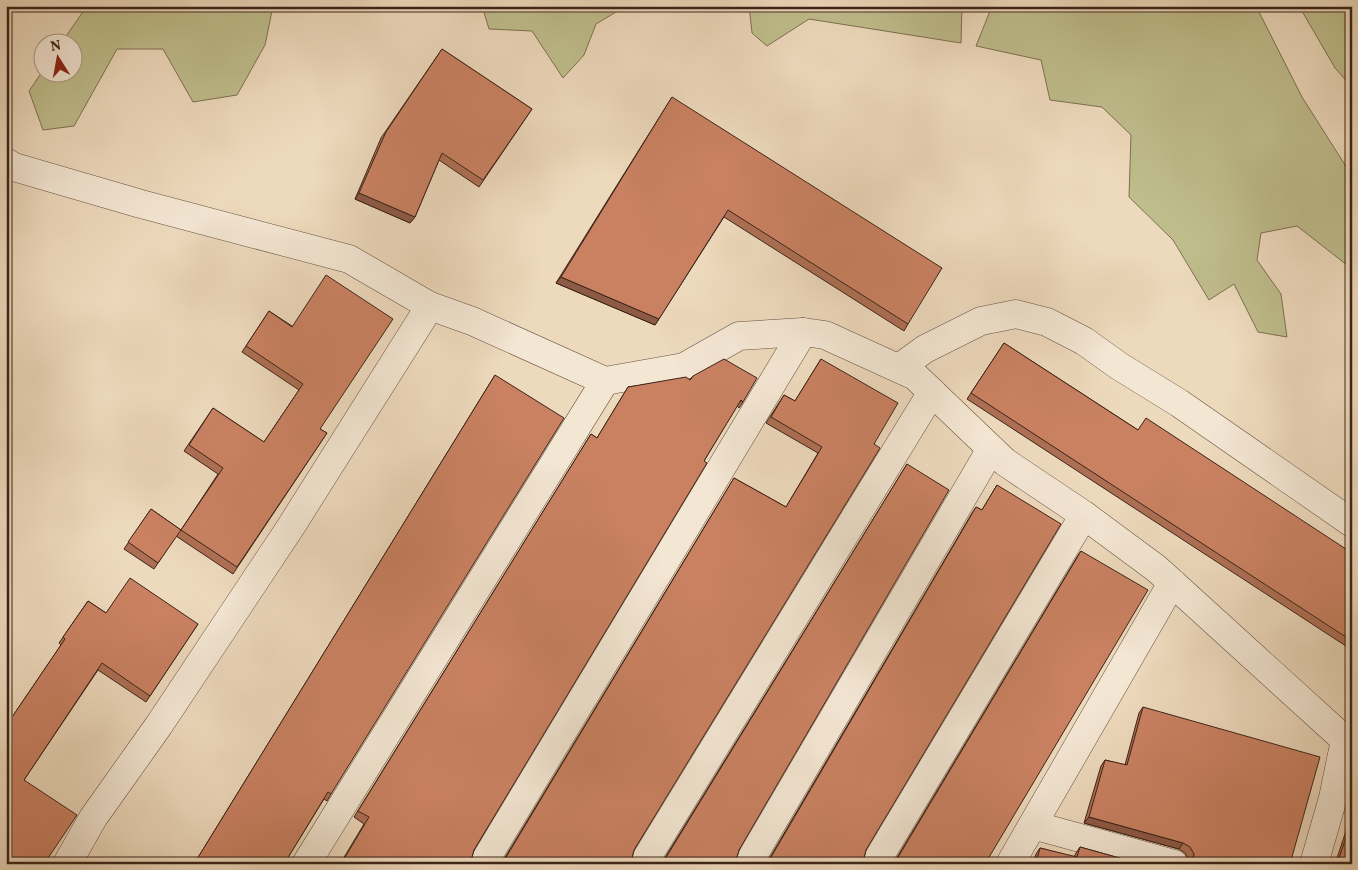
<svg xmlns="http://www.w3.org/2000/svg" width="1358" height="870" viewBox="0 0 1358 870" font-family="Vollkorn,serif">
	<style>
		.green { fill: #bfbd8c; stroke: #7e7052 }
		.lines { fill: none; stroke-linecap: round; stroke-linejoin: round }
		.minor-casing { stroke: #685141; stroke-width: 29 }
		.minor { stroke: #f3e6d3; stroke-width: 28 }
		.wall { fill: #ad6f54; stroke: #3c2418 }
		.shaded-wall { fill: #8d5a45; stroke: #3c2418 }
		.building { fill: #c98162; stroke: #3c2418 }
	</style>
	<rect width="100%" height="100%" fill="#edd9bc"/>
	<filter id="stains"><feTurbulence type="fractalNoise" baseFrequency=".004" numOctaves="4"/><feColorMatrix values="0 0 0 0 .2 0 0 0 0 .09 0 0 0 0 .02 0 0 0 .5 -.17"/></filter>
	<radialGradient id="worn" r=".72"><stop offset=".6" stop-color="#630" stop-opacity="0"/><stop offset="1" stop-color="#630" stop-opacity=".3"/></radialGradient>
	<g class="green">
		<path d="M 87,6 L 273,6 L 265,45 L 237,95 L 193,102 L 163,49 L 117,49 L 74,126 L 43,130 L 29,91 L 42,72 L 72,72 L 72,42 L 62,42 Z"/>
		<path d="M 482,6 L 626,6 L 596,24 L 584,55 L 563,78 L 532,31 L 489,29 Z"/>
		<path d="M 749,6 L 962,6 L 961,43 L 809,19 L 767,46 L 752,33 Z"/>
		<path d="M 992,6 L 1256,6 L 1302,97 L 1352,176 L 1352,269 L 1297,226 L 1261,233 L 1257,260 L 1281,294 L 1287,337 L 1258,332 L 1234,284 L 1209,300 L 1173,240 L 1129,197 L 1131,135 L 1102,107 L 1050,100 L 1041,60 L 976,46 Z"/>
		<path d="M 1299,6 L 1352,6 L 1352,87 L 1335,68 Z"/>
	</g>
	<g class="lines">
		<g class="minor-casing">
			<g id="minor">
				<path d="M 6,162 L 14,167 L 141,204 L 349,259 L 430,306 L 472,321 L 605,381 L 684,367 L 739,336 L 803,332 L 825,335 L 915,376 L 1005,462 L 1084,515 L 1157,569 L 1345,740 L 1333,798 L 1314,864"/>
				<path d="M 899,368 L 925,349 L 981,321 L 1016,314 L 1047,322 L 1084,341 L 1119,366 L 1179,403 L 1352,523"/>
				<path d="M 1033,825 L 1174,864"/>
				<path d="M 67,864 L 93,818 L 159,725 L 290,528 L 430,306"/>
				<path d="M 306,864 L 605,381"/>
				<path d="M 483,864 L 803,332"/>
				<path d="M 643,864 L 932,392"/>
				<path d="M 748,864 L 991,449"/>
				<path d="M 875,864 L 1084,515"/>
				<path d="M 1010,864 L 1172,583"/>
			</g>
		</g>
		<use href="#minor" class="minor"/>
	</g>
	<g class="wall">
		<path d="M 442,49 L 532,109 L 479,187 L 439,160 L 415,217 L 410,223 L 355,199 L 381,138 Z"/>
		<path d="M 672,97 L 908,324 L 904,331 L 724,217 L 655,325 L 556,283 Z"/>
		<path d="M 269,311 L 292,326 L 320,429 L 327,433 L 233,574 L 176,536 L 154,569 L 124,549 L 151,509 L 181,530 L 218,474 L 184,451 L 213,408 L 264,442 L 299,390 L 242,352 Z"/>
		<path d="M 1004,343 L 1138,430 L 1352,553 L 1352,650 L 967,399 Z"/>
		<path d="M 821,359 L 874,444 L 634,850 L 632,858 L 633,864 L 501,864 L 734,478 L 786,507 L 818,453 L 766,423 L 784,395 L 795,401 Z"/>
		<path d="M 495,375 L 331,794 L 327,801 L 324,799 L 284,864 L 194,864 Z"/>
		<path d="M 693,376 L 743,402 L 739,408 L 737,406 L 704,461 L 474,850 L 472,857 L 473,864 L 340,864 L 364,824 L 354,817 L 591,434 L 597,438 L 628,387 L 690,379 Z"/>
		<path d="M 907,464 L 739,850 L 737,857 L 738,864 L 661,864 Z"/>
		<path d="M 997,485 L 866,850 L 864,858 L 865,864 L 766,864 L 972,513 L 976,507 L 982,510 Z"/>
		<path d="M 1081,551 L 985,864 L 893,864 L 1077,557 Z"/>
		<path d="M 88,601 L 106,613 L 198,624 L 146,702 L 98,670 L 24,780 L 44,864 L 6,726 L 61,645 L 59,643 Z"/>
		<path d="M 1143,707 L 1290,864 L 1189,864 L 1189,861 L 1185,853 L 1179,849 L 1084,823 L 1101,766 L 1105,760 L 1125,765 L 1139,713 Z"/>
		<path d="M 1352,813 L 1352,864 L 1335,864 Z"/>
		<path d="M 1080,847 L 1141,864 L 1033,864 L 1036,854 L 1040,848 L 1074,857 L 1076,853 Z"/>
	</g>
	<g class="shaded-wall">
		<path d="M 359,193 L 415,217 L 410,223 L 355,199 Z"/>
		<path d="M 561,277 L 659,319 L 655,325 L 556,283 Z"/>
		<path d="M 1089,817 L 1183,843 L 1179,849 L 1084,823 Z"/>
	</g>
	<g class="building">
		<path d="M 442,49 L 532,109 L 483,180 L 442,153 L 415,217 L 359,193 L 386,132 Z"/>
		<path d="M 672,97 L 942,268 L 908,324 L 728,210 L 659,319 L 561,277 Z"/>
		<path d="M 326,275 L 393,319 L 320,429 L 327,433 L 237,567 L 181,530 L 223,468 L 189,445 L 213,408 L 264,442 L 303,384 L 246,346 L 269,311 L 292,327 Z"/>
		<path d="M 1004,343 L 1138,430 L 1146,418 L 1352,553 L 1352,641 L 971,393 Z"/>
		<path d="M 724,359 L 757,378 L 743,402 L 741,400 L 704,461 L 707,463 L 474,850 L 472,857 L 473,864 L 341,864 L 369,817 L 358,811 L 591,434 L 597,438 L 628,387 L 686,377 L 690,380 L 693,376 Z"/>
		<path d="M 821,359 L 898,403 L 874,444 L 880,448 L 634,850 L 632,858 L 633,864 L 502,864 L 734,478 L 786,507 L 822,447 L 771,417 L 784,395 L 795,401 Z"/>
		<path d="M 495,375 L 564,418 L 331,794 L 328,792 L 284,864 L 194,864 Z"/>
		<path d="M 907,464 L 949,490 L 739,850 L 737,857 L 738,864 L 662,864 Z"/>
		<path d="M 997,485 L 1061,524 L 866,850 L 864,858 L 865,864 L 767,864 L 976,507 L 982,510 Z"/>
		<path d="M 151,509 L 181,530 L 158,563 L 128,542 Z"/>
		<path d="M 1081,551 L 1148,590 L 985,864 L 894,864 Z"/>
		<path d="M 130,578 L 198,624 L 150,696 L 102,663 L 24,780 L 77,815 L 44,864 L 6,864 L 6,726 L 65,639 L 63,637 L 88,601 L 106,613 Z"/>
		<path d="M 1143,707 L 1320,757 L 1290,864 L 1192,864 L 1193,861 L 1194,854 L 1190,847 L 1183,843 L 1089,817 L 1105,760 L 1127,765 Z"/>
		<path d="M 1352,820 L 1352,864 L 1337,864 Z"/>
		<path d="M 1080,847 L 1141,864 L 1036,864 L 1040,848 L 1077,857 Z"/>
	</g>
	<rect width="1358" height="870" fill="none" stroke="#edd9bc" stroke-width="25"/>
	<rect x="8" y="8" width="1343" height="855" fill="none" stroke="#3c2418" stroke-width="2.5"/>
	<rect x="12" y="12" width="1333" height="845" fill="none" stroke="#3c2418"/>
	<g transform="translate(58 58) rotate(349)"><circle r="24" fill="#f3e6d3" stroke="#aa9888"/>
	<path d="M0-4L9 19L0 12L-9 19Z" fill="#8f2418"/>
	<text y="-8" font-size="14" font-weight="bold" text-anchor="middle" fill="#3c2418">N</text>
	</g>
	<rect width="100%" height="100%" filter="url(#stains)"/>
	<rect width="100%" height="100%" fill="url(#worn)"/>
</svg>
